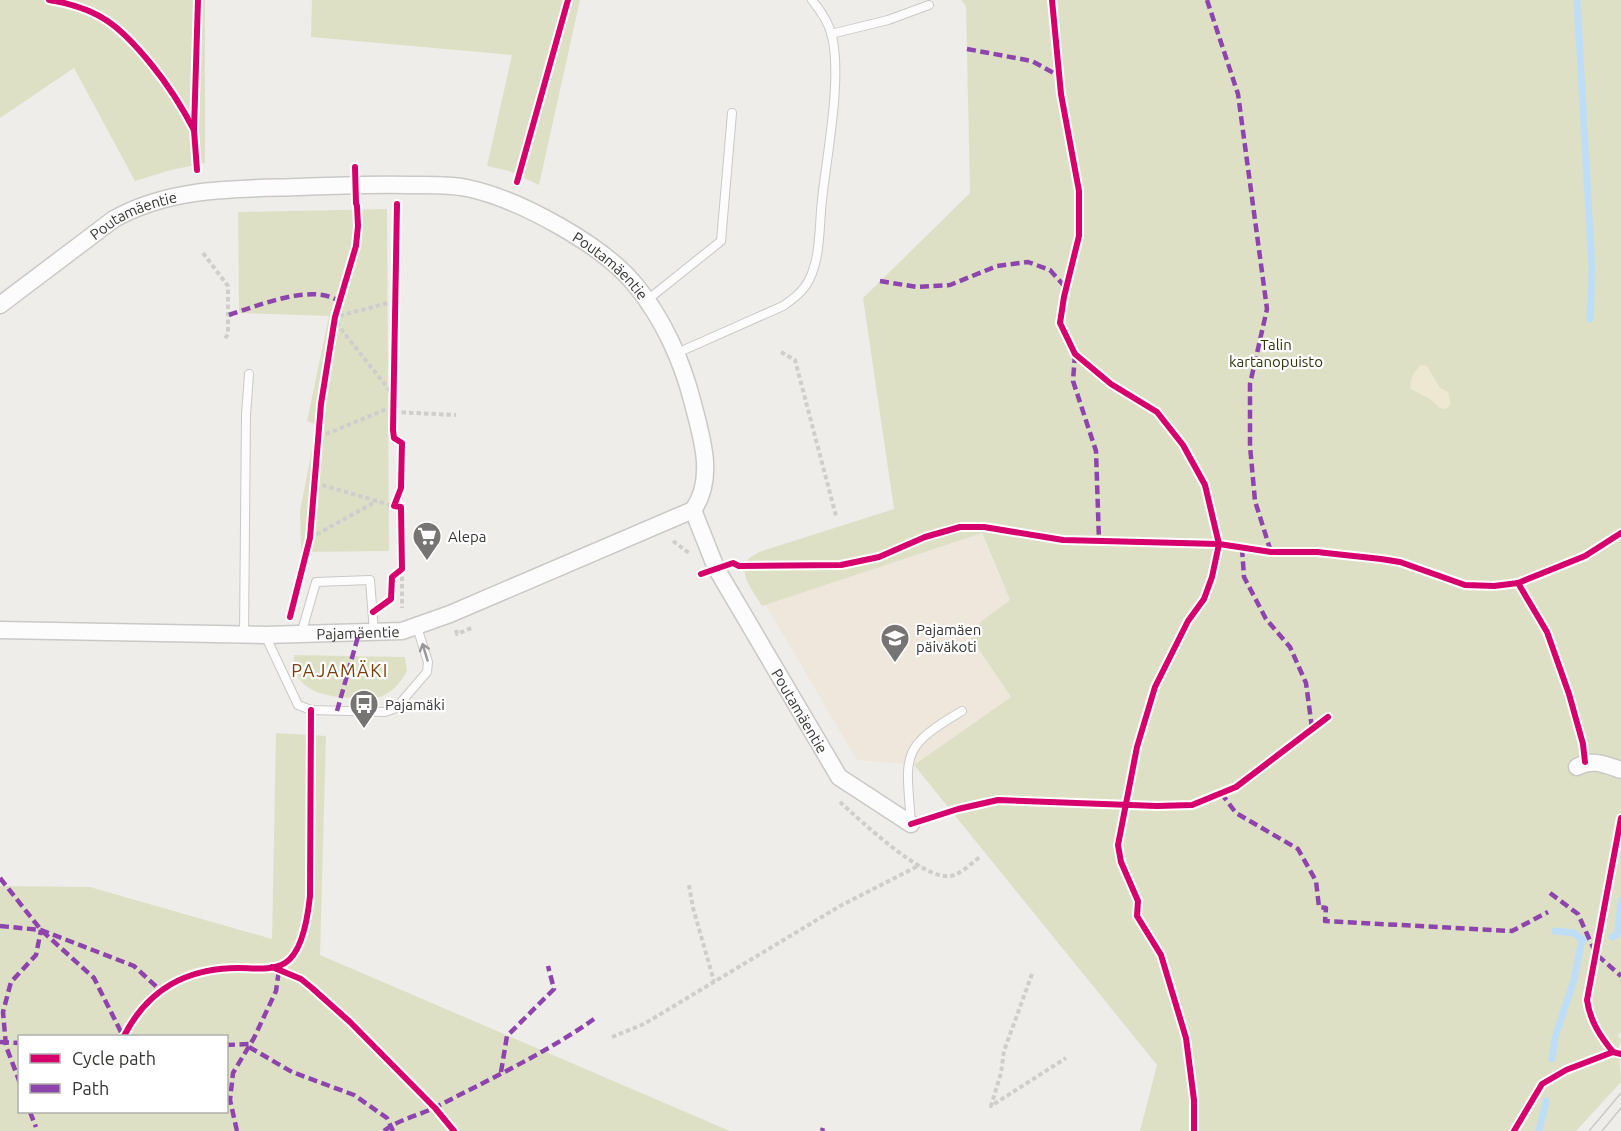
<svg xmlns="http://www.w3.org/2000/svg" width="1621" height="1131" viewBox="0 0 1621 1131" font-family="Ubuntu,sans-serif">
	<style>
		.education { fill: #efe7db }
		.green { fill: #dee0c6; fill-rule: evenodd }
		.sand { fill: #eee8d2 }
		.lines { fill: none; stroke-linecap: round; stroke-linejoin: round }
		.stream { stroke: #bedef7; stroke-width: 7 }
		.lane-casing { stroke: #cac9c7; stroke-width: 10 }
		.street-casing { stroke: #cac9c7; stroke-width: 19 }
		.path { stroke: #cececd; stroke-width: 4; stroke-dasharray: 4.5 3; stroke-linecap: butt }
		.lane { stroke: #fcfcfc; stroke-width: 8 }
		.street { stroke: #fcfcfc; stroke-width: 16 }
		.tram { stroke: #cacaca; stroke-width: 1.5 }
		.quiet { stroke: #8e44ad; stroke-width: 4.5; stroke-dasharray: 9 4.5; stroke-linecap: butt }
		.cycleway-casing { stroke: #fff; stroke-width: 10 }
		.cycleway { stroke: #d6006c; stroke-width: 6 }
		.oneway { stroke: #999898 }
		.labels { text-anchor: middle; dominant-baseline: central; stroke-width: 4.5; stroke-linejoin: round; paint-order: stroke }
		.street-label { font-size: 15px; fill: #363533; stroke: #fff }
		.park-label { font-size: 15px; fill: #31350c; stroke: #fff }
		.poi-label { font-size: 15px; fill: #363533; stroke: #fff; text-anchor: start }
		.quarter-label { font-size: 18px; letter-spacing: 1.5px; fill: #773e08; stroke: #fff }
	</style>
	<rect width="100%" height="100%" fill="#eeedea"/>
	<path class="education" d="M 981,533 L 1010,600 L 967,632 L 1011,697 L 914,765 L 857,760 L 765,604 Z"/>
	<g class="green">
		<path d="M 0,0 L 205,0 L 205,163 L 171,170 L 135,181 L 74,68 L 0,118 Z"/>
		<path d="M 312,0 L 580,0 L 539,185 L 509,171 L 487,166 L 512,55 L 311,37 Z"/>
		<path d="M 961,0 L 1621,0 L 1621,1032 L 1618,1036 L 1621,1039 L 1619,1047 L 1621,1082 L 1576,1131 L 1140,1131 L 1157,1065 L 914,765 L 1011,697 L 967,632 L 1010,600 L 982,533 L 762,606 C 755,594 738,574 747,561 C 749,557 755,555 759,552 L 894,509 L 863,298 L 970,193 L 966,6 Z"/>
		<path d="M 387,209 L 389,551 L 301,552 L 300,510 L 317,425 L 307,421 L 329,316 L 239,313 L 238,212 Z"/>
		<path d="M 294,655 L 405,657 L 407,671 C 401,683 390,695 376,698 C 369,699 360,698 353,698 C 325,697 291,691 294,655 Z"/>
		<path d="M 276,733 L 326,736 L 320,955 L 730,1131 L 0,1131 L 0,886 L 90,887 L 272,939 ZM 20,1036 L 226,1036 L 226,1112 L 20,1112 Z"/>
	</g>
	<path class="sand" d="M 1421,365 L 1427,366 L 1440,388 L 1448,392 L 1451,405 L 1445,409 L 1440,408 L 1430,399 L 1411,389 C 1409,380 1414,371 1421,365 Z"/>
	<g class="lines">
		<g class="stream">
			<path d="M 1577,0 L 1592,269 L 1590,319"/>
			<path d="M 1555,931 L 1574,933 L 1582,940"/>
			<path d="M 1612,937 L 1616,935 L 1618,931 L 1621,901"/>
			<path d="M 1552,1059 L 1555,1038 L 1574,980 L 1582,940 L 1585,939"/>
			<path d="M 1539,1131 L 1546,1101"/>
		</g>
		<g class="lane-casing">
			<g id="lane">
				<path d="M 831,34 L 888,20 L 929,5"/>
				<path d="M 646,301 L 721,241 L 732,113"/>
				<path d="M 677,353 L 783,306 C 793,299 803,292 809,280 C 821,257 819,225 822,200 C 827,153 842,80 832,36 C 829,23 820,10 812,0"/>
				<path d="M 244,634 L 246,415 L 249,374"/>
				<path d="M 301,634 L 316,582 L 370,580 L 374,632"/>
				<path d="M 265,635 L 298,705 L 311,710 L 385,712 L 396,708 L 427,672 L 428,662 L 417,627"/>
				<path d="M 911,823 C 906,755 899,748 962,711"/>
			</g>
		</g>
		<g class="street-casing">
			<g id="street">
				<path id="s1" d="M 0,305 L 114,219 C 171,187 235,189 299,187 C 336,186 372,184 408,185 C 427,185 448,184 467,188 C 519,199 604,245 637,287 C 663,319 682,361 692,400 C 701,435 716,478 693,510"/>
				<path id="s2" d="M 693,510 L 716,568 L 839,777 L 911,824"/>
				<path id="s3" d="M 0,630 L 265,635 L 402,631 L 450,614 L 693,510"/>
				<path d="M 1577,767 C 1592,758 1606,765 1621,770"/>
			</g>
		</g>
		<g class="path">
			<path d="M 203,253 L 228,286 L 228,334 L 224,340"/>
			<path d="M 781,352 L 795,360 L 836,516"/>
			<path d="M 395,397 L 340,328 L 335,317 L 396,301"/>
			<path d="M 394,412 L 456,415"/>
			<path d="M 319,437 L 394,406"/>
			<path d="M 315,483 L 394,506"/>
			<path d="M 401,507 L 401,488"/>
			<path d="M 310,538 L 377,501"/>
			<path d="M 673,541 L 689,553"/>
			<path d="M 402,569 L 402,608"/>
			<path d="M 456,630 L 457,634 L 474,627"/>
			<path d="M 840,802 C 861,821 923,880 950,876 C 960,875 973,862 981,856"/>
			<path d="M 689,885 L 693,908 L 714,981"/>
			<path d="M 1032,974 L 1004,1051 L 1001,1073 L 991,1106 L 1066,1058"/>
			<path d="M 612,1037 L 644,1024 L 840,906 L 920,865"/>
		</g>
		<use href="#lane" class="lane"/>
		<use href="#street" class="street"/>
		<g class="tram">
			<path d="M 1589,1131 L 1621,1093"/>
			<path d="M 1602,1131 L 1621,1108"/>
		</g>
		<g class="quiet">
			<path d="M 1207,0 L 1238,94 L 1267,309 L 1250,384 L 1250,446 L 1255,501 L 1271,552"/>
			<path d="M 967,49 L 1032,61 L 1059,76"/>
			<path d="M 880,281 L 917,287 L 950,285 L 997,266 L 1028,262 L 1050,270 L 1066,288"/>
			<path d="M 229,315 C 257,306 314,282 340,302"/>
			<path d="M 1075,354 L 1073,381 L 1096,451 L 1099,541"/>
			<path d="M 1242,548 L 1244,577 L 1266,619 L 1290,647 L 1306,683 L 1312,728"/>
			<path d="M 337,711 L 359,633"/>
			<path d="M 1221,793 L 1236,813 L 1298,849 L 1316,881 L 1319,907 L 1326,908 L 1325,921 L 1512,931 L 1548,912"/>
			<path d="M 0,878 L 41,930 L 94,978 L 123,1036"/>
			<path d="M 1550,893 L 1578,914 L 1596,954 L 1621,976"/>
			<path d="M 0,926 L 41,930 L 134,966 L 160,990"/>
			<path d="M 0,1042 L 20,1043"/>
			<path d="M 226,1045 L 250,1044"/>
			<path d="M 249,1047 L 292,1072 L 354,1095 L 387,1118 L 393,1131"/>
			<path d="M 501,1072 L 507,1036 L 554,989 L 548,966"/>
			<path d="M 20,1083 L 6,1046 L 3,1012 L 11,982 L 36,955 L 41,930"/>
			<path d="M 30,1112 L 36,1127"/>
			<path d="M 237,1131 L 230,1100 L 233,1073 L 254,1038 L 276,991 L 279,970"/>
			<path d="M 384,1131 C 399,1119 421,1115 438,1106 C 490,1079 546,1053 594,1019"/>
			<path d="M 822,1131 L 823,1128"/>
		</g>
		<g class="cycleway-casing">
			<g id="cycleway">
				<path d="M 49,0 C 99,8 120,26 151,64 C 169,86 181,105 194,130"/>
				<path d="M 1052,0 L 1061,94 L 1079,191 L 1079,236 L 1064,297 L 1060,323 L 1075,354 L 1111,384 L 1157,412 L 1183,445 L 1205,485 L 1219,544 L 1212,577 L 1204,599 L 1188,621 L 1155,687 L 1137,747 L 1118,845 L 1121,862 L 1138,901 L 1137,916 L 1161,955 L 1186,1038 L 1194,1100 L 1194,1131"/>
				<path d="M 197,170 L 194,130 L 198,0"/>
				<path d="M 517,182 L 568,0"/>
				<path d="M 701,574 L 733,563 L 739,566 L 841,565 L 879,557 L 925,537 L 960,527 L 984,527 L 1063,540 L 1219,544 L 1271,552 L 1317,552 L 1381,559 L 1400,562 L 1465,585 L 1494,586 L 1518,583 L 1547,632 L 1569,694 L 1583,744 L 1585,762"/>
				<path d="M 1518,583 L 1585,556 L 1621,533"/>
				<path d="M 373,612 L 391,599 L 392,577 L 402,569 L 401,507 L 394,506 L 401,488 L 402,443 L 394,438 L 393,430 L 397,204"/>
				<path d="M 290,617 L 310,538 L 321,404 L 335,317 L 356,246 L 358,226 L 357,206 L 356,203 L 355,167"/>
				<path d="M 1621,818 L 1587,1000 C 1590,1021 1600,1036 1613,1052 L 1621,1054"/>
				<path d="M 911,824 L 958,809 L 998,800 L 1157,806 L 1192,805 L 1236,787 L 1328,717"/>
				<path d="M 272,967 L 301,979 L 312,988 L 350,1022 L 435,1108 L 454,1131"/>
				<path d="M 124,1036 C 148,989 186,968 239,968 C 253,968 272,971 285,963 C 303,952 308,915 310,896 L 311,710"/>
				<path d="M 1514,1131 L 1542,1084 L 1566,1070 L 1613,1052"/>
			</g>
		</g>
		<use href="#cycleway" class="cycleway"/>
	</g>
	<defs><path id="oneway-shaft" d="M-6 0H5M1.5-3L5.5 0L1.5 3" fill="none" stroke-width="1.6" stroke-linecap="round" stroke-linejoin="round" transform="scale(1.5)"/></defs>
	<use class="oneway" href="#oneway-shaft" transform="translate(425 652) rotate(-107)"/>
	<defs>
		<g id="supermarket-pin" transform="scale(1.5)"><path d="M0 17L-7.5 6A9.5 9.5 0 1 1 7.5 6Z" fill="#767573" stroke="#fff"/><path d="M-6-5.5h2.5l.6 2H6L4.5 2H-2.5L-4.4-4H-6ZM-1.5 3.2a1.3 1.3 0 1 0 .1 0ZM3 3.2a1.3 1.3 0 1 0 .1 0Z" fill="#fff"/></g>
		<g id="school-pin" transform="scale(1.5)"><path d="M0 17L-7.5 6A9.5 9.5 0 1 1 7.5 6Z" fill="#767573" stroke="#fff"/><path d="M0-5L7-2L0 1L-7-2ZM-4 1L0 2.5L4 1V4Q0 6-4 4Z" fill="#fff"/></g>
		<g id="bus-pin" transform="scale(1.5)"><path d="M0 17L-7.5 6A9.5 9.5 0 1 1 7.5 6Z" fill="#767573" stroke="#fff"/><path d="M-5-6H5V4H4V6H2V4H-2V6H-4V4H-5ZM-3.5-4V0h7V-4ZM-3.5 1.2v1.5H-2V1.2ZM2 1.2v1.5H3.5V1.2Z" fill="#fff"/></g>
	</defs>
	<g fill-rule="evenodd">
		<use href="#supermarket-pin" x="427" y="536"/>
		<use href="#school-pin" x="895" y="638"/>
		<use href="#bus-pin" x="364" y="704"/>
	</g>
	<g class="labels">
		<g class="street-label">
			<text stroke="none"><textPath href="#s1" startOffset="162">Poutamäentie</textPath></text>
			<text stroke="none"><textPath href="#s1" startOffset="666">Poutamäentie</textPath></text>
			<text stroke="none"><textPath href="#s3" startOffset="358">Pajamäentie</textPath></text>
			<text stroke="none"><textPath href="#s2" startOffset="228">Poutamäentie</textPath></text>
		</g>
		<g class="park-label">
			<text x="1276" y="344">Talin<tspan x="1276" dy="17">kartanopuisto</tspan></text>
		</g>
		<g class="poi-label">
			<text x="448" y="536">Alepa</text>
			<text x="916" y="629">Pajamäen<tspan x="916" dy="17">päiväkoti</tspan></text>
			<text x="385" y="704">Pajamäki</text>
		</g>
		<g class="quarter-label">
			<text x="340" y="670">PAJAMÄKI</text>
		</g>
	</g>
	<rect x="18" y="1035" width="210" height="78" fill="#ffffff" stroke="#afaead" stroke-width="1.5"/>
	<rect x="30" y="1054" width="30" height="9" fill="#d6006c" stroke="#afaead" stroke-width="1.5"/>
	<text x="72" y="1065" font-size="18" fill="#363533">Cycle path</text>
	<rect x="30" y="1084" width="30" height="9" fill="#8e44ad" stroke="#afaead" stroke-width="1.5"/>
	<text x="72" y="1095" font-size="18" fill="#363533">Path</text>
</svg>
